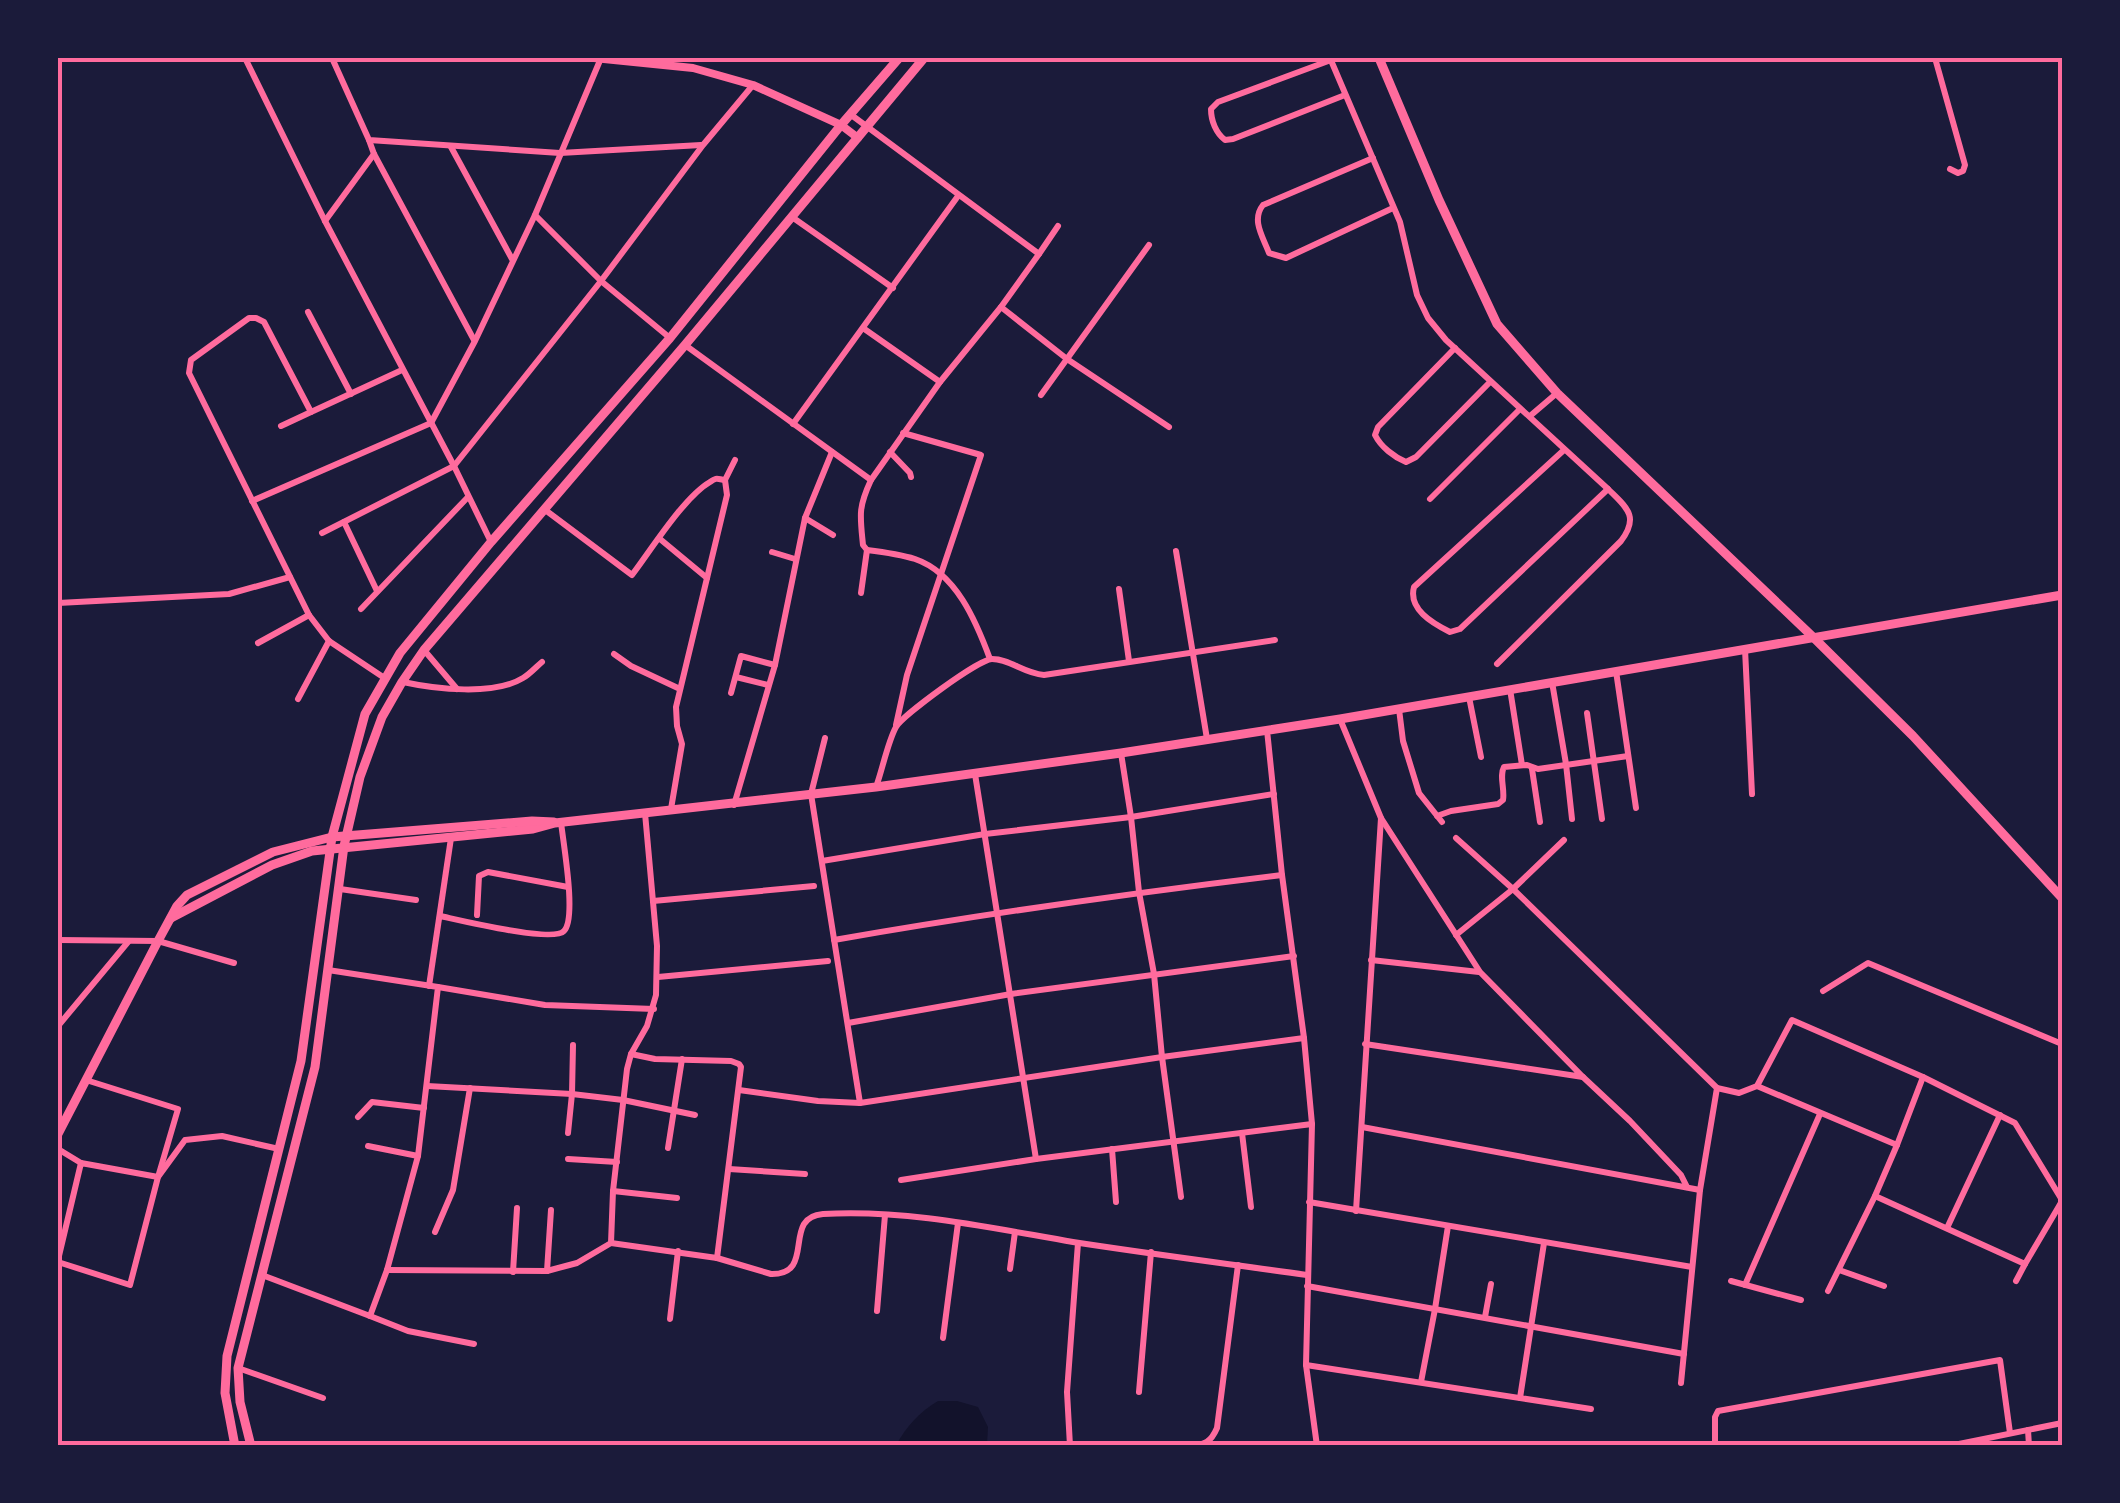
<svg xmlns="http://www.w3.org/2000/svg" width="2120" height="1503" viewBox="0 0 2120 1503" font-family="'Roboto Serif',serif">
	<style>
		.water { fill: #12122b }
		.lines { fill: none; stroke-linecap: round; stroke-linejoin: round }
		.minor { stroke: #ff6b9d; stroke-width: 6 }
		.tertiary { stroke: #ff6b9d; stroke-width: 8 }
		.secondary { stroke: #ff6b9d; stroke-width: 9 }
		.primary { stroke: #ff6b9d; stroke-width: 9 }
		.neatline { fill: none; stroke: #ff6b9d; stroke-width: 4 }
	</style>
	<rect width="100%" height="100%" fill="#1b1b3a"/>
	<path class="water" d="M 938,1401 L 957,1401 L 978,1407 L 988,1427 L 987,1445 L 896,1445 C 907,1426 918,1413 938,1401 Z"/>
	<g class="lines">
		<g class="minor">
			<path d="M 245,58 L 325,221 L 454,466 L 491,542"/>
			<path d="M 332,58 L 369,140 L 560,153 L 701,145"/>
			<path d="M 1330,58 L 1400,222 L 1417,295 L 1428,318 L 1446,340 L 1608,489 C 1626,507 1640,516 1621,541 L 1497,664"/>
			<path d="M 1935,58 L 1965,165 L 1963,171 L 1958,173 L 1950,169"/>
			<path d="M 1331,60 L 1218,102 L 1211,109 C 1211,121 1216,133 1225,140 L 1233,139 L 1345,95"/>
			<path d="M 850,114 L 1039,254 L 1001,307 L 940,382 L 871,480 C 858,508 860,515 863,545 L 867,550 L 861,593"/>
			<path d="M 369,140 L 374,154 L 474,340"/>
			<path d="M 451,147 L 512,259"/>
			<path d="M 1373,158 L 1263,205 C 1251,220 1263,237 1269,253 L 1286,258 L 1393,208"/>
			<path d="M 535,215 L 601,281 L 670,338"/>
			<path d="M 792,217 L 893,288"/>
			<path d="M 325,221 L 374,154"/>
			<path d="M 1039,254 L 1058,226"/>
			<path d="M 1001,307 L 1067,359 L 1169,427"/>
			<path d="M 308,312 L 351,394"/>
			<path d="M 863,328 L 940,382"/>
			<path d="M 685,345 L 871,480"/>
			<path d="M 1455,348 L 1378,427 L 1375,435 C 1381,447 1394,457 1406,462 L 1416,457 L 1490,382"/>
			<path d="M 1041,395 L 1149,245"/>
			<path d="M 311,412 L 402,370"/>
			<path d="M 1530,416 L 1557,393"/>
			<path d="M 793,424 L 958,196"/>
			<path d="M 281,426 L 311,412 L 264,322 L 256,318 L 249,318 L 191,360 L 189,373 L 309,615 L 329,641 L 386,679"/>
			<path d="M 1564,450 L 1414,587 C 1408,609 1432,623 1450,632 L 1460,629 L 1608,489"/>
			<path d="M 890,452 L 910,473 L 911,477"/>
			<path d="M 725,480 L 735,460"/>
			<path d="M 1430,499 L 1520,409"/>
			<path d="M 252,501 L 431,423 L 475,341 L 535,215 L 601,58"/>
			<path d="M 544,509 L 632,575 C 651,550 684,497 710,482 C 717,477 717,479 725,480 L 727,495 L 676,707 L 677,726 L 682,744 L 671,809"/>
			<path d="M 805,518 L 833,535"/>
			<path d="M 344,522 L 377,591"/>
			<path d="M 322,533 L 454,466 L 601,281 L 703,145 L 753,85"/>
			<path d="M 660,539 L 707,578"/>
			<path d="M 867,550 C 883,552 899,554 915,559 C 956,573 976,621 990,659"/>
			<path d="M 1176,551 L 1207,739"/>
			<path d="M 772,552 L 795,559"/>
			<path d="M 1119,589 L 1129,661"/>
			<path d="M 58,603 L 229,594 L 290,577"/>
			<path d="M 361,609 L 468,497"/>
			<path d="M 258,643 L 309,615"/>
			<path d="M 1745,649 L 1752,794"/>
			<path d="M 424,650 L 457,689"/>
			<path d="M 614,654 L 631,666 L 680,689"/>
			<path d="M 1616,671 L 1636,808"/>
			<path d="M 736,677 L 768,685"/>
			<path d="M 403,682 C 435,689 494,696 523,678 C 530,674 536,667 542,662"/>
			<path d="M 1552,682 L 1566,764 L 1572,819"/>
			<path d="M 1510,689 L 1522,765"/>
			<path d="M 731,693 L 741,656 L 775,665"/>
			<path d="M 1469,697 L 1481,757"/>
			<path d="M 298,699 L 329,641"/>
			<path d="M 1399,709 L 1403,741 L 1419,793 L 1442,822"/>
			<path d="M 1587,713 L 1602,819"/>
			<path d="M 1340,719 L 1381,818 L 1356,1211"/>
			<path d="M 896,725 L 907,675 L 981,455 L 903,433"/>
			<path d="M 1267,730 L 1282,875 L 1304,1038 L 1312,1124 L 1306,1365 L 1317,1446"/>
			<path d="M 825,738 L 811,794 L 860,1103"/>
			<path d="M 1121,753 L 1131,817 L 1139,892 L 1154,974 L 1162,1057 L 1181,1197"/>
			<path d="M 1532,769 L 1540,822"/>
			<path d="M 975,774 L 1036,1159"/>
			<path d="M 876,787 C 882,771 888,741 896,727 C 903,715 979,659 992,659 C 1010,659 1023,673 1044,675 L 1275,640"/>
			<path d="M 734,805 L 775,665 L 805,518 L 832,452"/>
			<path d="M 1437,816 L 1451,811 L 1498,804 L 1503,800 C 1505,789 1499,776 1504,767 L 1527,765 L 1538,769 L 1628,756"/>
			<path d="M 1456,838 L 1513,889 L 1717,1088 L 1700,1190 L 1681,1383"/>
			<path d="M 822,861 L 985,834 L 1131,817 L 1274,794"/>
			<path d="M 340,889 L 416,900"/>
			<path d="M 653,901 L 814,886"/>
			<path d="M 477,915 L 479,876 L 488,872 L 568,887"/>
			<path d="M 440,916 C 459,920 553,943 564,931 C 577,918 563,842 561,822"/>
			<path d="M 1456,935 L 1513,889 L 1564,840"/>
			<path d="M 58,940 L 158,941 L 234,963"/>
			<path d="M 834,940 C 983,914 1132,893 1282,875"/>
			<path d="M 1371,960 L 1479,972"/>
			<path d="M 658,977 L 828,961"/>
			<path d="M 429,986 L 451,838"/>
			<path d="M 438,987 L 545,1005 L 654,1009"/>
			<path d="M 1823,991 L 1868,963 L 2062,1044"/>
			<path d="M 848,1023 L 1011,994 L 1294,956"/>
			<path d="M 58,1026 L 128,942"/>
			<path d="M 1365,1044 L 1583,1077 L 1480,972 L 1381,818"/>
			<path d="M 631,1054 L 655,1059 L 731,1061 L 739,1064 L 741,1067 L 717,1258"/>
			<path d="M 1583,1077 L 1630,1121 L 1681,1175 L 1687,1187"/>
			<path d="M 427,1086 L 572,1094 L 623,1100 L 695,1115"/>
			<path d="M 1757,1086 L 1897,1145 L 1923,1077"/>
			<path d="M 1717,1088 L 1739,1093 L 1757,1086 L 1792,1020 L 1923,1077 L 2015,1123 L 2062,1200"/>
			<path d="M 739,1090 L 818,1101 L 860,1103 L 1162,1057 L 1304,1038"/>
			<path d="M 358,1117 L 372,1102 L 424,1108"/>
			<path d="M 1362,1127 L 1700,1190"/>
			<path d="M 568,1133 L 572,1094 L 573,1045"/>
			<path d="M 1242,1133 L 1251,1207"/>
			<path d="M 368,1146 L 418,1156"/>
			<path d="M 668,1148 L 682,1059"/>
			<path d="M 58,1149 L 81,1163"/>
			<path d="M 1112,1149 L 1116,1202"/>
			<path d="M 568,1159 L 617,1162"/>
			<path d="M 729,1169 L 805,1174"/>
			<path d="M 901,1180 L 1036,1159 L 1312,1124"/>
			<path d="M 613,1191 L 677,1198"/>
			<path d="M 1875,1196 L 2025,1264 L 2062,1201"/>
			<path d="M 1309,1202 L 1692,1267"/>
			<path d="M 1947,1228 L 2000,1115"/>
			<path d="M 435,1232 L 453,1190 L 470,1088"/>
			<path d="M 611,1243 L 717,1258 L 771,1274 C 817,1275 781,1217 823,1214 C 906,1209 991,1228 1073,1242 C 1151,1254 1229,1264 1307,1275"/>
			<path d="M 58,1260 L 81,1163 L 158,1177 L 178,1109 L 86,1080"/>
			<path d="M 58,1262 L 130,1285 L 158,1177 L 185,1140 L 222,1136 L 279,1149"/>
			<path d="M 1010,1269 L 1015,1232"/>
			<path d="M 387,1270 L 547,1271 L 577,1263 L 611,1243 L 613,1191 L 627,1069 L 631,1054 L 647,1026 L 656,995 L 657,946 L 645,813"/>
			<path d="M 1839,1270 L 1884,1286"/>
			<path d="M 547,1271 L 551,1210"/>
			<path d="M 513,1272 L 517,1208"/>
			<path d="M 262,1275 L 370,1316 L 387,1270 L 418,1156 L 438,987 L 328,970"/>
			<path d="M 1731,1281 L 1801,1300"/>
			<path d="M 2016,1281 L 2025,1264"/>
			<path d="M 1745,1285 L 1820,1114"/>
			<path d="M 1307,1286 L 1684,1354"/>
			<path d="M 1828,1291 L 1875,1196 L 1897,1145"/>
			<path d="M 877,1311 L 885,1215"/>
			<path d="M 370,1316 L 408,1331 L 474,1344"/>
			<path d="M 1485,1317 L 1491,1284"/>
			<path d="M 670,1319 L 678,1251"/>
			<path d="M 943,1338 L 958,1223"/>
			<path d="M 1306,1365 L 1591,1409"/>
			<path d="M 238,1368 L 323,1398"/>
			<path d="M 1421,1382 L 1435,1309 L 1448,1226"/>
			<path d="M 1139,1392 L 1151,1252"/>
			<path d="M 1520,1398 L 1544,1243"/>
			<path d="M 2028,1430 L 2029,1446"/>
			<path d="M 1070,1446 L 1067,1392 L 1078,1243"/>
			<path d="M 1190,1446 C 1205,1445 1211,1442 1217,1428 L 1238,1265"/>
			<path d="M 1715,1446 L 1715,1417 L 1718,1411 L 2000,1360 L 2010,1433"/>
			<path d="M 1949,1446 L 2062,1423"/>
		</g>
		<path class="tertiary" d="M 594,58 L 693,68 L 753,85 L 841,125 L 858,138"/>
		<g class="secondary">
			<path d="M 1379,58 L 1439,200 L 1497,324 L 1557,393 L 1813,637 L 1913,736 L 2062,898"/>
			<path d="M 171,918 L 272,865 L 312,851 L 533,829 L 555,823 L 876,787 L 1121,753 L 1340,719 L 2062,595"/>
			<path d="M 58,1134 L 158,941 L 177,906 L 187,895 L 273,852 L 332,837 L 532,821 L 554,822"/>
		</g>
		<g class="primary">
			<path d="M 235,1446 L 225,1393 L 227,1356 L 301,1061 L 332,837 L 365,714 L 400,653 L 491,542 L 670,338 L 841,125 L 899,58"/>
			<path d="M 251,1446 L 240,1402 L 238,1368 L 315,1067 L 344,846 L 360,777 L 382,717 L 402,682 L 424,650 L 685,345 L 924,58"/>
		</g>
	</g>
	<rect width="2120" height="1503" fill="none" stroke="#1b1b3a" stroke-width="120"/>
	<rect x="60" y="60" width="2000" height="1383" class="neatline"/>
</svg>
